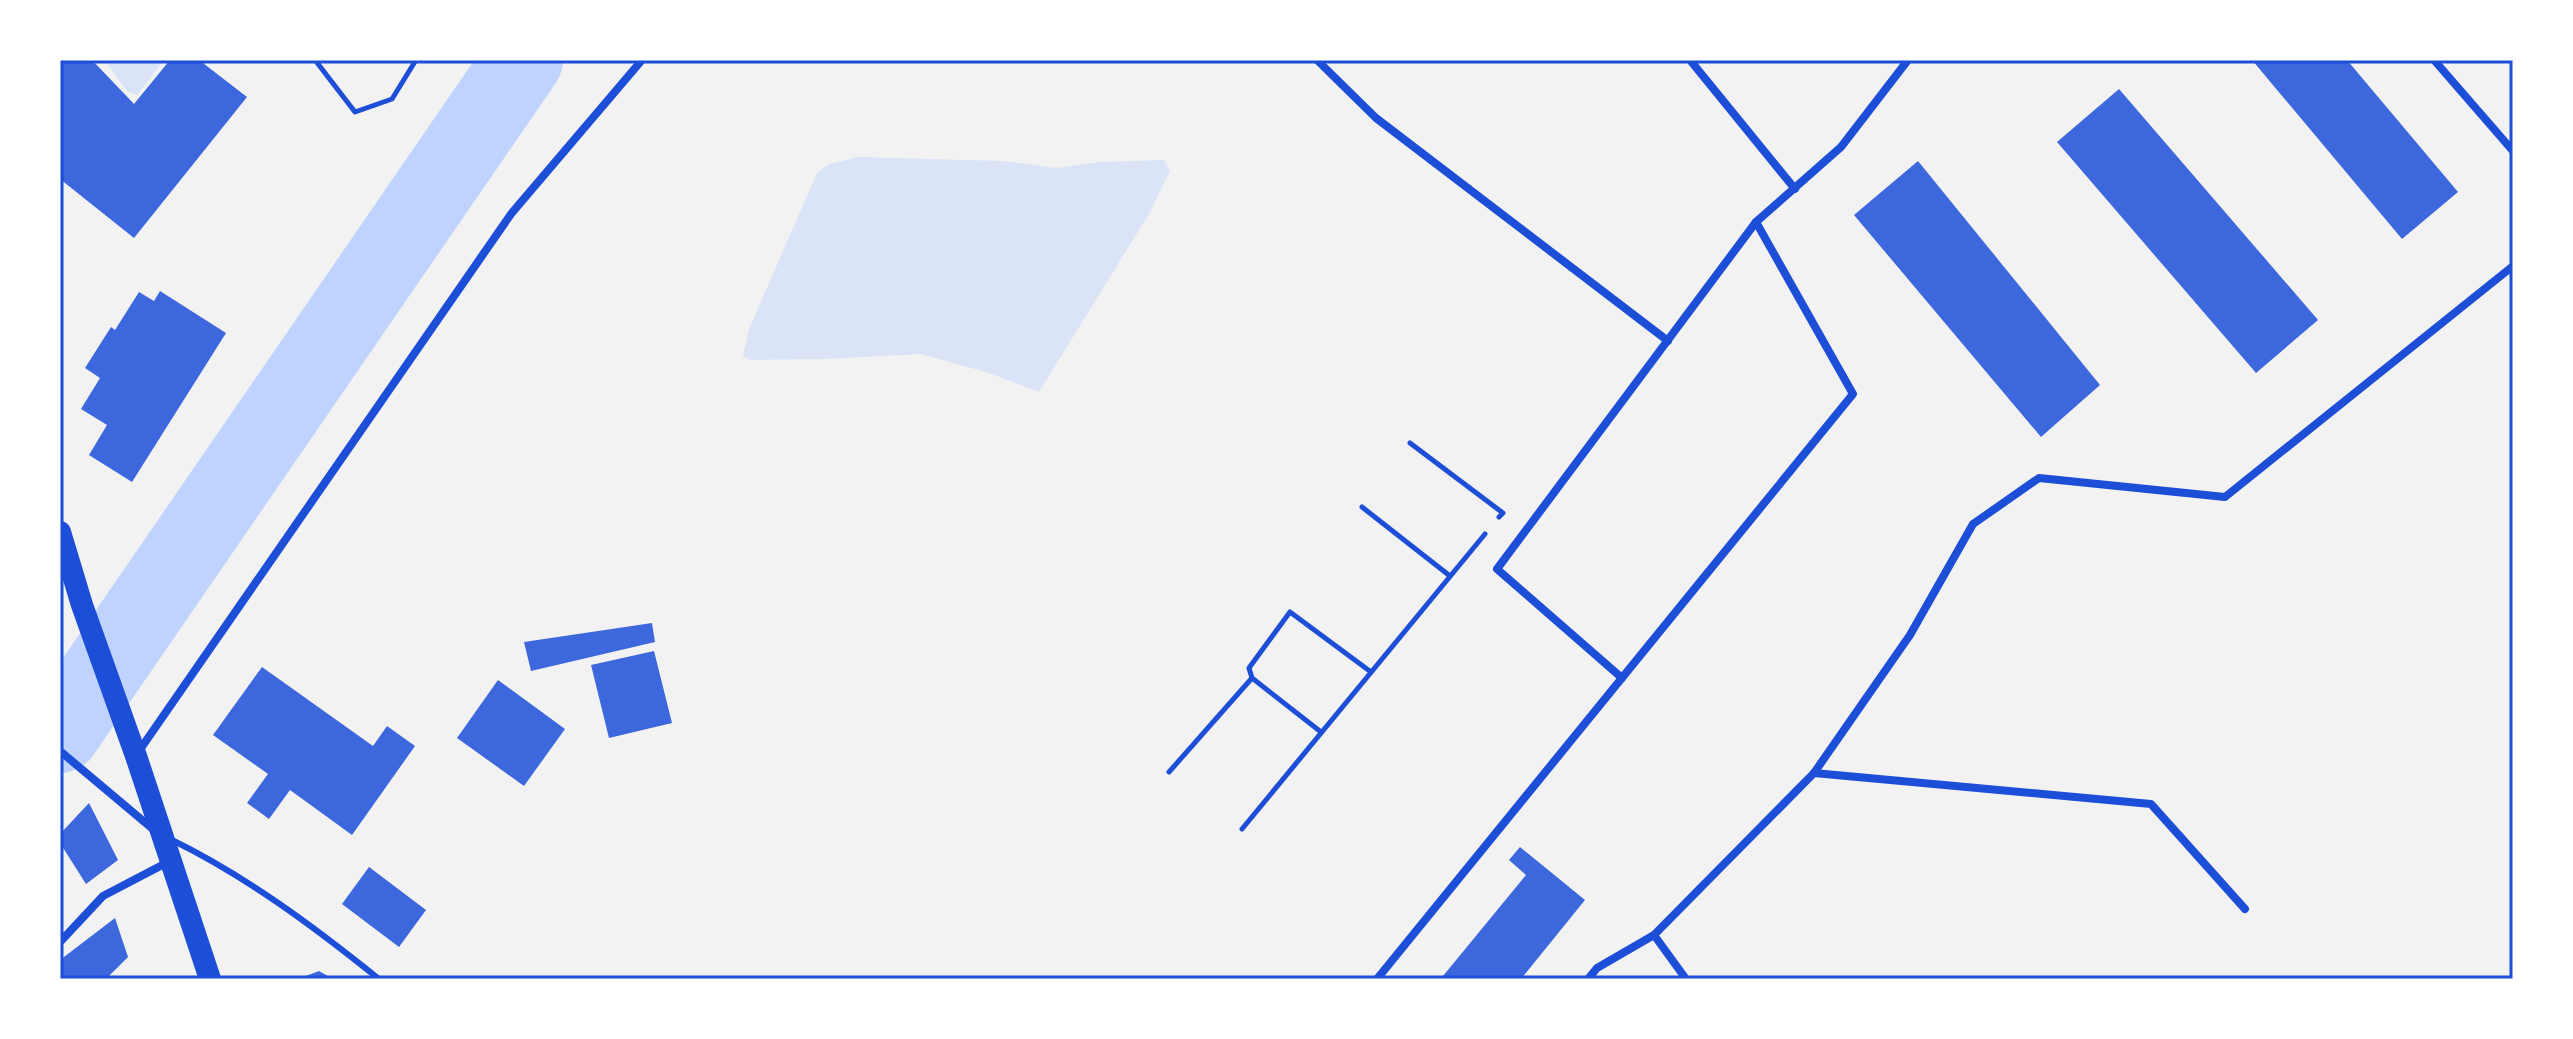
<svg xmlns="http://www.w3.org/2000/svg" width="2573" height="1039" viewBox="0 0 2573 1039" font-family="Georgia,serif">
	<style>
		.green { fill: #dbe4f7 }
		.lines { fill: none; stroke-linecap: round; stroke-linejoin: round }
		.river { stroke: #bfd3fe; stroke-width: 80 }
		.building { fill: #3d67dc }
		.path { stroke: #1d4ed8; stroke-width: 5 }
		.service { stroke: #1d4ed8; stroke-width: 6 }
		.minor { stroke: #1d4ed8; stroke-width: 8 }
		.trunk { stroke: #1d4ed8; stroke-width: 22 }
		.neatline { fill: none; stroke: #1d4ed8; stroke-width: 3 }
	</style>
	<rect width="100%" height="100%" fill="#f2f2f2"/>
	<g class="green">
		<path d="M 105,60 L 164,60 L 137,95 L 127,91 Z"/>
		<path d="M 858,157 L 1003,161 L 1057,168 L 1100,162 L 1164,160 L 1170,171 L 1149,214 L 1039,392 L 986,372 L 921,354 L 827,359 L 750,360 L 743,356 L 749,329 L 817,173 L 829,164 Z"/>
	</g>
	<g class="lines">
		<path class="river" d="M 60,733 L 523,60"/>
	</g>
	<g class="building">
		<path d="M 60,60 L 92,60 L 134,104 L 170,60 L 199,60 L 247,97 L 134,238 L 60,179 Z"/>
		<path d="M 2252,60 L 2347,60 L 2458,192 L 2402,239 Z"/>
		<path d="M 2119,89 L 2318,320 L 2256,373 L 2057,142 Z"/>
		<path d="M 1918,161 L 2100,385 L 2041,437 L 1854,215 Z"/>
		<path d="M 160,291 L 226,333 L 132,482 L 89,455 L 107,425 L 81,409 L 100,378 L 85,368 L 111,327 L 115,330 L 139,292 L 154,301 Z"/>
		<path d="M 652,623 L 655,642 L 531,671 L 524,642 Z"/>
		<path d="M 654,651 L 672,723 L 609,738 L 591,665 Z"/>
		<path d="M 262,667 L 373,746 L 387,726 L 415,746 L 352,835 L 290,790 L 269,819 L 247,803 L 268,774 L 213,735 Z"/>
		<path d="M 498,680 L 565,729 L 524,786 L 457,738 Z"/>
		<path d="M 89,803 L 118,860 L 86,884 L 60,843 L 60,834 Z"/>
		<path d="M 1520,847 L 1585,900 L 1521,979 L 1447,979 L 1443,976 L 1526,875 L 1509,860 Z"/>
		<path d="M 369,867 L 426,910 L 399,947 L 342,904 Z"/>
		<path d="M 115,918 L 128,957 L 106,979 L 63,979 L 60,976 L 60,960 Z"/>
		<path d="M 319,971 L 333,979 L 298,979 Z"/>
	</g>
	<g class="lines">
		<g class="path">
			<path d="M 315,60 L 355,112 L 392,99 L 416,60"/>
			<path d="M 1410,443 L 1503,513 L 1499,517"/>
			<path d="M 1362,507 L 1450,576"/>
			<path d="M 1252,678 L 1249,668 L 1290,612 L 1371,672"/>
			<path d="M 1169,772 L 1252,678 L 1321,732"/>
			<path d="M 1242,829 L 1485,534"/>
		</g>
		<path class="service" d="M 170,839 C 246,876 313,926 379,979"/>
		<g class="minor">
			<path d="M 1317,60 L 1376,118 L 1668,341"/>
			<path d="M 1690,60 L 1795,189"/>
			<path d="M 2434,60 L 2513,151"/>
			<path d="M 1622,678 L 1497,569 L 1756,222"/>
			<path d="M 60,751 L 154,830"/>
			<path d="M 139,751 L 511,214 L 642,60"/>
			<path d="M 1814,773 L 2151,804 L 2245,909"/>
			<path d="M 1654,935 L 1686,979"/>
			<path d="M 60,942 L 103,896 L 170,861"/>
			<path d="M 1377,979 L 1853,394 L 1756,222 L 1841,147 L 1908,60"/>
			<path d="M 1588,979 L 1597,968 L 1654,935 L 1814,773 L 1910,635 L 1973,524 L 2039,478 L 2225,497 L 2513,266"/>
		</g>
		<path class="trunk" d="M 60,532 L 82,605 L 136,756 L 210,979"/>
	</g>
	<rect width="2573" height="1039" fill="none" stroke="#ffffff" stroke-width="124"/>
	<rect x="62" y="62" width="2449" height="915" class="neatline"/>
</svg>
